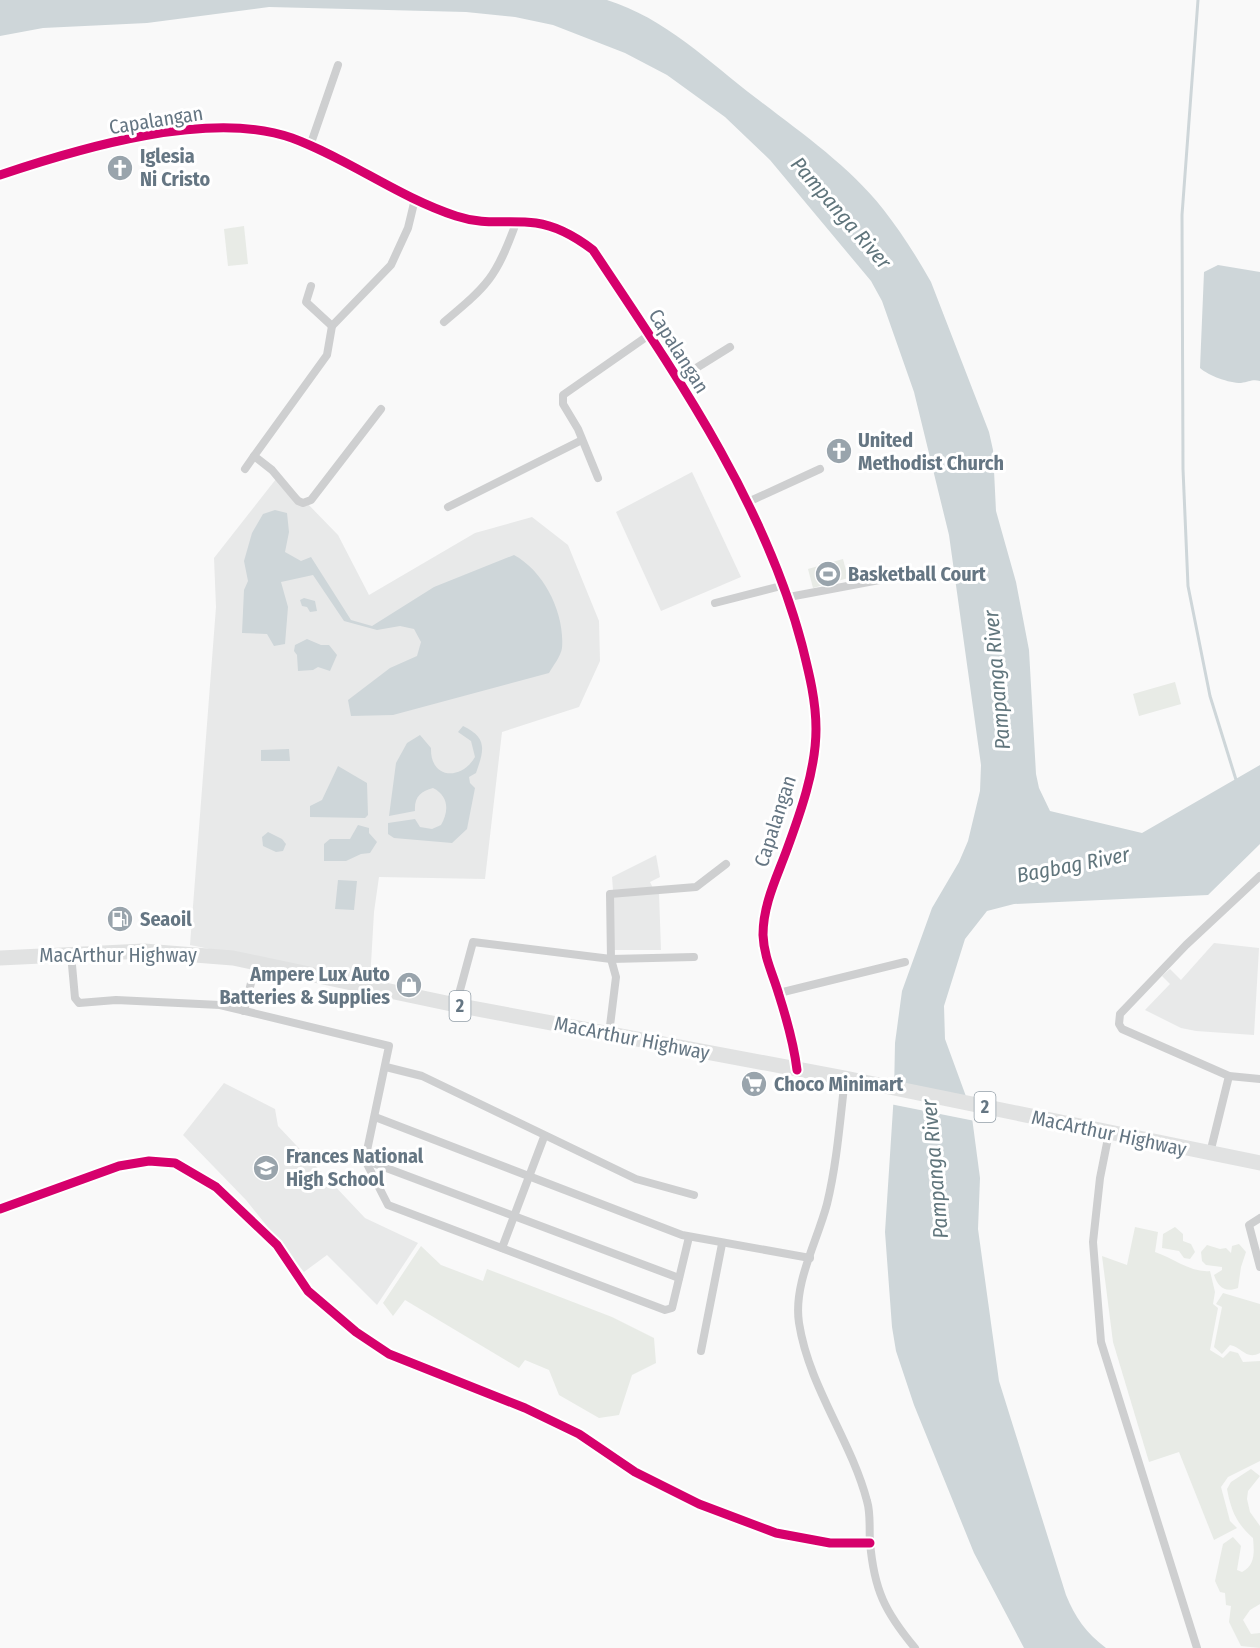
<svg xmlns="http://www.w3.org/2000/svg" width="1260" height="1648" viewBox="0 0 1260 1648" font-family="'Fira Sans Condensed',sans-serif">
	<style>
		.built { fill: #e8e9e9 }
		.green { fill: #e8ebe6 }
		.water { fill: #ced6d9 }
		.pier { fill: #f9f9f9 }
		.lines { fill: none; stroke-linecap: round; stroke-linejoin: round }
		.stream { stroke: #ced6d9; stroke-width: 3 }
		.street { stroke: #cecfd0; stroke-width: 8 }
		.secondary { stroke: #e1e2e2; stroke-width: 12 }
		.highway { stroke: #e1e2e2; stroke-width: 15 }
		.cycleway-casing { stroke: #fff; stroke-width: 13 }
		.cycleway { stroke: #d6006c; stroke-width: 9 }
		.labels { text-anchor: middle; dominant-baseline: central; stroke-width: 6; stroke-linejoin: round; paint-order: stroke }
		.shield { fill: #fff; stroke: #939fa8; stroke-width: 1.5 }
		.shield-label { font-size: 18px; font-weight: bold; fill: #657683 }
		.street-label { font-size: 20px; fill: #657683; stroke: #fff }
		.poi-label { font-size: 20px; font-weight: bold; fill: #657683; stroke: #fff; text-anchor: start }
		.water-label { font-size: 21px; font-style: italic; fill: #60757c; stroke: #fff }
	</style>
	<rect width="100%" height="100%" fill="#f9f9f9"/>
	<g class="built">
		<path d="M 692,472 L 741,577 L 661,611 L 616,512 Z"/>
		<path d="M 276,479 L 303,499 L 338,535 L 369,595 L 475,533 L 532,517 L 568,545 L 599,621 L 600,661 L 579,707 L 502,732 L 485,879 L 379,877 L 374,912 L 370,981 L 190,945 L 216,607 L 214,558 Z"/>
		<path d="M 656,855 L 660,877 L 650,882 L 653,888 L 613,890 L 612,877 Z"/>
		<path d="M 659,893 L 661,950 L 611,950 L 612,896 Z"/>
		<path d="M 1214,943 L 1259,948 L 1254,1035 L 1196,1031 L 1181,1028 L 1145,1010 L 1170,984 L 1162,976 L 1170,969 L 1181,980 Z"/>
		<path d="M 224,1083 L 275,1109 L 278,1126 L 365,1218 L 418,1243 L 377,1305 L 327,1255 L 304,1272 L 246,1200 L 183,1135 Z"/>
	</g>
	<g class="green">
		<path d="M 244,226 L 248,264 L 228,266 L 224,229 Z"/>
		<path d="M 843,559 L 848,578 L 813,588 L 808,569 Z"/>
		<path d="M 1175,682 L 1181,704 L 1139,716 L 1133,694 Z"/>
		<path d="M 1135,1227 L 1158,1232 L 1155,1252 C 1173,1258 1191,1273 1210,1271 L 1215,1292 L 1213,1304 L 1218,1308 L 1210,1350 L 1223,1358 L 1230,1351 L 1238,1353 L 1243,1362 L 1260,1361 L 1260,1461 L 1228,1477 L 1221,1487 L 1230,1521 L 1237,1528 L 1214,1540 L 1179,1452 L 1149,1462 L 1113,1342 L 1102,1256 L 1127,1265 Z"/>
		<path d="M 1175,1227 L 1183,1234 L 1183,1241 L 1191,1244 L 1195,1252 L 1190,1259 L 1184,1258 L 1179,1251 L 1162,1248 L 1163,1234 Z"/>
		<path d="M 1239,1244 L 1246,1252 L 1241,1267 L 1238,1288 C 1225,1293 1218,1287 1214,1275 L 1222,1270 L 1222,1267 L 1206,1265 L 1202,1261 L 1201,1252 L 1207,1245 L 1220,1249 L 1226,1248 L 1231,1253 L 1232,1246 Z"/>
		<path d="M 421,1246 L 441,1265 L 483,1281 L 487,1269 L 612,1317 L 654,1338 L 656,1363 L 632,1375 L 619,1415 L 599,1418 L 559,1395 L 549,1370 L 525,1360 L 519,1368 L 405,1300 L 393,1316 L 383,1303 Z"/>
		<path d="M 1223,1293 L 1260,1304 L 1260,1353 C 1246,1360 1243,1348 1230,1345 L 1222,1354 L 1214,1347 L 1222,1307 L 1216,1304 Z"/>
		<path d="M 1251,1469 L 1260,1476 L 1248,1491 L 1247,1499 L 1250,1512 L 1260,1526 L 1260,1604 L 1250,1610 L 1243,1620 L 1251,1634 L 1260,1633 L 1260,1648 L 1241,1646 L 1229,1622 L 1231,1606 L 1226,1605 L 1225,1593 L 1220,1592 L 1215,1581 L 1223,1544 L 1233,1537 L 1241,1546 L 1237,1570 L 1242,1572 C 1256,1565 1254,1551 1253,1538 C 1236,1523 1231,1510 1227,1489 L 1231,1482 Z"/>
	</g>
	<g class="water">
		<path d="M 0,0 L 607,0 C 665,18 709,62 756,98 C 800,132 848,165 883,209 C 901,232 917,257 931,282 L 989,432 L 993,450 L 996,511 L 1016,582 L 1029,650 L 1036,774 L 1039,788 L 1050,811 L 1142,833 L 1260,765 L 1260,844 L 1208,895 L 1014,904 L 987,911 L 965,939 L 944,1006 L 945,1039 L 971,1110 L 980,1178 L 978,1229 L 999,1381 L 1066,1595 C 1075,1617 1086,1633 1106,1648 L 1024,1648 L 974,1553 L 914,1405 L 896,1351 L 892,1327 L 885,1232 L 894,1093 L 895,1043 L 902,991 L 932,908 L 959,862 L 968,841 L 980,791 L 981,765 L 949,535 L 914,392 L 882,301 L 871,281 L 770,160 L 725,117 L 667,75 L 625,53 L 553,25 L 515,17 L 466,12 L 269,7 L 147,23 L 43,28 L 0,36 Z"/>
		<path d="M 1218,265 L 1260,272 L 1260,381 C 1252,379 1249,382 1241,383 C 1229,383 1209,376 1200,368 L 1204,272 Z"/>
		<path d="M 275,510 L 287,513 L 289,532 L 285,552 L 301,561 L 311,557 L 351,620 L 372,626 L 434,587 L 514,555 C 544,571 565,613 562,648 C 561,656 553,666 549,673 L 393,715 L 351,716 L 348,700 L 390,668 L 417,656 L 421,642 L 414,629 L 400,626 L 377,630 L 344,621 L 313,575 L 281,582 L 288,607 L 285,644 L 274,646 L 267,634 L 242,633 L 244,590 L 248,581 L 244,561 L 252,533 L 263,514 Z"/>
		<path d="M 304,598 L 315,601 L 317,611 L 310,612 L 307,607 L 302,606 L 300,600 Z"/>
		<path d="M 307,639 L 321,645 L 329,645 L 337,655 L 330,671 L 318,667 L 313,670 L 298,671 L 297,655 L 294,651 L 295,645 Z"/>
		<path d="M 463,726 C 488,738 484,750 476,773 L 469,777 L 470,783 L 475,788 L 467,829 L 452,843 L 394,838 L 388,834 L 388,823 L 415,819 L 420,827 L 432,829 L 441,825 C 449,811 449,796 433,788 C 421,791 414,797 415,811 L 389,816 L 396,763 L 407,743 L 420,735 L 431,748 C 430,779 461,781 475,757 L 471,741 L 458,732 Z"/>
		<path d="M 289,749 L 290,761 L 261,761 L 261,750 Z"/>
		<path d="M 338,766 L 367,783 L 368,815 L 365,818 L 310,817 L 310,806 L 322,800 Z"/>
		<path d="M 358,825 L 369,828 L 369,833 L 377,842 L 370,853 L 361,854 L 346,861 L 324,861 L 324,844 L 330,839 L 350,839 Z"/>
		<path d="M 268,832 L 282,839 L 286,844 L 283,851 L 276,852 L 263,846 L 262,837 Z"/>
		<path d="M 338,880 L 357,881 L 354,910 L 335,909 Z"/>
	</g>
	<path class="pier" d="M 891,1092 L 974,1109 L 975,1121 L 890,1104 Z"/>
	<g class="lines">
		<path class="stream" d="M 1198,0 L 1182,215 L 1183,469 L 1188,586 L 1210,696 L 1237,783"/>
		<g class="street">
			<path d="M 310,146 L 338,65"/>
			<path d="M 311,286 L 306,302 L 332,326"/>
			<path d="M 444,322 C 488,285 496,278 516,223"/>
			<path d="M 677,380 L 730,347"/>
			<path d="M 381,409 L 311,500 L 303,503 L 298,501 L 272,470 L 254,456 L 327,355 L 332,326 L 391,265 L 408,228 L 415,199"/>
			<path d="M 245,469 L 254,456"/>
			<path d="M 598,478 L 578,429 L 563,404 L 563,395 L 649,335"/>
			<path d="M 748,502 L 820,469"/>
			<path d="M 448,507 L 582,440"/>
			<path d="M 789,597 L 927,571"/>
			<path d="M 715,603 L 785,585"/>
			<path d="M 1260,876 L 1186,945 L 1120,1014 L 1119,1024 L 1122,1029 L 1229,1076 L 1260,1079"/>
			<path d="M 71,954 L 75,998 L 79,1003 L 116,1000 L 220,1005 L 389,1046 L 365,1160 L 388,1205 L 665,1310 L 672,1308 L 689,1237"/>
			<path d="M 779,993 L 905,962"/>
			<path d="M 456,1005 L 473,942 L 611,959 L 694,957"/>
			<path d="M 244,1011 L 256,963"/>
			<path d="M 609,1034 L 616,977 L 611,959 L 610,894 L 696,887 L 726,864"/>
			<path d="M 386,1067 L 422,1076 L 636,1179 L 694,1195"/>
			<path d="M 845,1078 C 840,1120 837,1163 827,1204 C 817,1242 793,1284 799,1323 C 809,1387 851,1440 867,1501 C 871,1514 869,1529 870,1542 C 874,1590 885,1612 915,1648"/>
			<path d="M 375,1117 L 682,1235 L 810,1258"/>
			<path d="M 1109,1133 L 1100,1178 L 1093,1242 L 1101,1342 L 1197,1648"/>
			<path d="M 1210,1153 L 1229,1076"/>
			<path d="M 365,1160 L 679,1278"/>
			<path d="M 0,1209 L 119,1166 L 149,1161 L 175,1163 L 216,1187 L 277,1245 L 308,1291 L 356,1332 L 389,1354 L 525,1408 L 579,1434 L 635,1472 L 699,1504 L 776,1533 L 830,1543 L 870,1543"/>
			<path d="M 1260,1218 L 1249,1225 L 1260,1267"/>
			<path d="M 502,1248 L 544,1137"/>
			<path d="M 701,1351 L 722,1244"/>
		</g>
		<path class="secondary" d="M 0,175 C 80,148 211,109 292,138 C 349,159 398,197 456,216 C 486,226 508,219 536,223 C 558,226 576,237 593,250 C 675,373 764,501 802,645 C 809,673 816,700 816,729 C 816,770 800,814 786,852 C 776,879 763,905 763,935 C 764,958 773,974 779,995 C 787,1020 794,1045 797,1070"/>
		<path class="highway" d="M 0,958 L 144,951 L 233,958 L 456,1005 L 845,1078 L 1260,1163"/>
		<g class="cycleway-casing">
			<g id="cycleway">
				<path d="M 0,175 C 80,148 211,109 292,138 C 349,159 398,197 456,216 C 486,226 508,219 536,223 C 558,226 576,237 593,250 C 675,373 764,501 802,645 C 809,673 816,700 816,729 C 816,770 800,814 786,852 C 776,879 763,905 763,935 C 764,958 773,974 779,995 C 787,1020 794,1045 797,1070"/>
				<path d="M 0,1209 L 119,1166 L 149,1161 L 175,1163 L 216,1187 L 277,1245 L 308,1291 L 356,1332 L 389,1354 L 525,1408 L 579,1434 L 635,1472 L 699,1504 L 776,1533 L 830,1543 L 870,1543"/>
			</g>
		</g>
		<use href="#cycleway" class="cycleway"/>
	</g>
	<defs>
		<g id="church-disc" transform="scale(1.35)"><circle r="9.5" fill="#99a4ac" stroke="#fff"/><path d="M-1.2-6h2.4v3.5h3.3v2.4h-3.3V6h-2.4V-.1h-3.3v-2.4h3.3Z" fill="#fff"/></g>
		<g id="stadium-disc" transform="scale(1.35)"><circle r="9.5" fill="#99a4ac" stroke="#fff"/><path d="M0-5a6.5 5 0 1 0 0 10a6.5 5 0 1 0 0-10ZM-3.5-1.8h7v3.6h-7Z" fill="#fff"/></g>
		<g id="fuel-disc" transform="scale(1.35)"><circle r="9.5" fill="#99a4ac" stroke="#fff"/><path d="M-5.5-6h7V0h2V4h1.3V-2.5L3-4.5l.8-.8L6-3V5H2.5V1h-1V6h-7ZM-4.2-4.7v3.2H.2V-4.7Z" fill="#fff"/></g>
		<g id="shop-disc" transform="scale(1.35)"><circle r="9.5" fill="#99a4ac" stroke="#fff"/><path d="M-5-2.5h2.3a2.7 3.5 0 0 1 5.4 0H5L5.5 6h-11ZM-1.5-2.5h3a1.5 2.3 0 0 0-3 0Z" fill="#fff"/></g>
		<g id="supermarket-disc" transform="scale(1.35)"><circle r="9.5" fill="#99a4ac" stroke="#fff"/><path d="M-6-5.5h2.5l.6 2H6L4.5 2H-2.5L-4.4-4H-6ZM-1.5 3.2a1.3 1.3 0 1 0 .1 0ZM3 3.2a1.3 1.3 0 1 0 .1 0Z" fill="#fff"/></g>
		<g id="school-disc" transform="scale(1.35)"><circle r="9.5" fill="#99a4ac" stroke="#fff"/><path d="M0-5L7-2L0 1L-7-2ZM-4 1L0 2.5L4 1V4Q0 6-4 4Z" fill="#fff"/></g>
	</defs>
	<g fill-rule="evenodd">
		<use href="#church-disc" x="120" y="168"/>
		<use href="#church-disc" x="839" y="451"/>
		<use href="#stadium-disc" x="828" y="574"/>
		<use href="#fuel-disc" x="120" y="919"/>
		<use href="#shop-disc" x="409" y="985"/>
		<use href="#supermarket-disc" x="754" y="1084"/>
		<use href="#school-disc" x="266" y="1168"/>
	</g>
	<g class="labels">
		<g class="shield">
			<rect x="449.5" y="991" width="21" height="30" rx="4.5"/>
			<rect x="974.5" y="1092" width="21" height="30" rx="4.5"/>
		</g>
		<g class="shield-label">
			<text x="460" y="1006">2</text>
			<text x="985" y="1107">2</text>
		</g>
		<g class="street-label">
			<text transform="translate(156 120) rotate(-9)">Capalangan</text>
			<text transform="translate(679 351) rotate(58)">Capalangan</text>
			<text transform="translate(775 821) rotate(-72)">Capalangan</text>
			<text x="118" y="955">MacArthur Highway</text>
			<text transform="translate(632 1038) rotate(11)">MacArthur Highway</text>
			<text transform="translate(1109 1133) rotate(12)">MacArthur Highway</text>
		</g>
		<g class="poi-label">
			<text x="140" y="156">Iglesia<tspan x="140" dy="23">Ni Cristo</tspan></text>
			<text x="858" y="440">United<tspan x="858" dy="23">Methodist Church</tspan></text>
			<text x="848" y="574">Basketball Court</text>
			<text x="140" y="919">Seaoil</text>
			<text x="390" y="974" text-anchor="end">Ampere Lux Auto<tspan x="390" dy="23">Batteries &amp; Supplies</tspan></text>
			<text x="774" y="1084">Choco Minimart</text>
			<text x="286" y="1156">Frances National<tspan x="286" dy="23">High School</tspan></text>
		</g>
		<g class="water-label">
			<text transform="translate(841 213) rotate(49)">Pampanga River</text>
			<text transform="translate(997 680) rotate(-95)">Pampanga River</text>
			<text transform="translate(1073 865) rotate(-11)">Bagbag River</text>
			<text transform="translate(935 1169) rotate(-95)">Pampanga River</text>
		</g>
	</g>
</svg>
